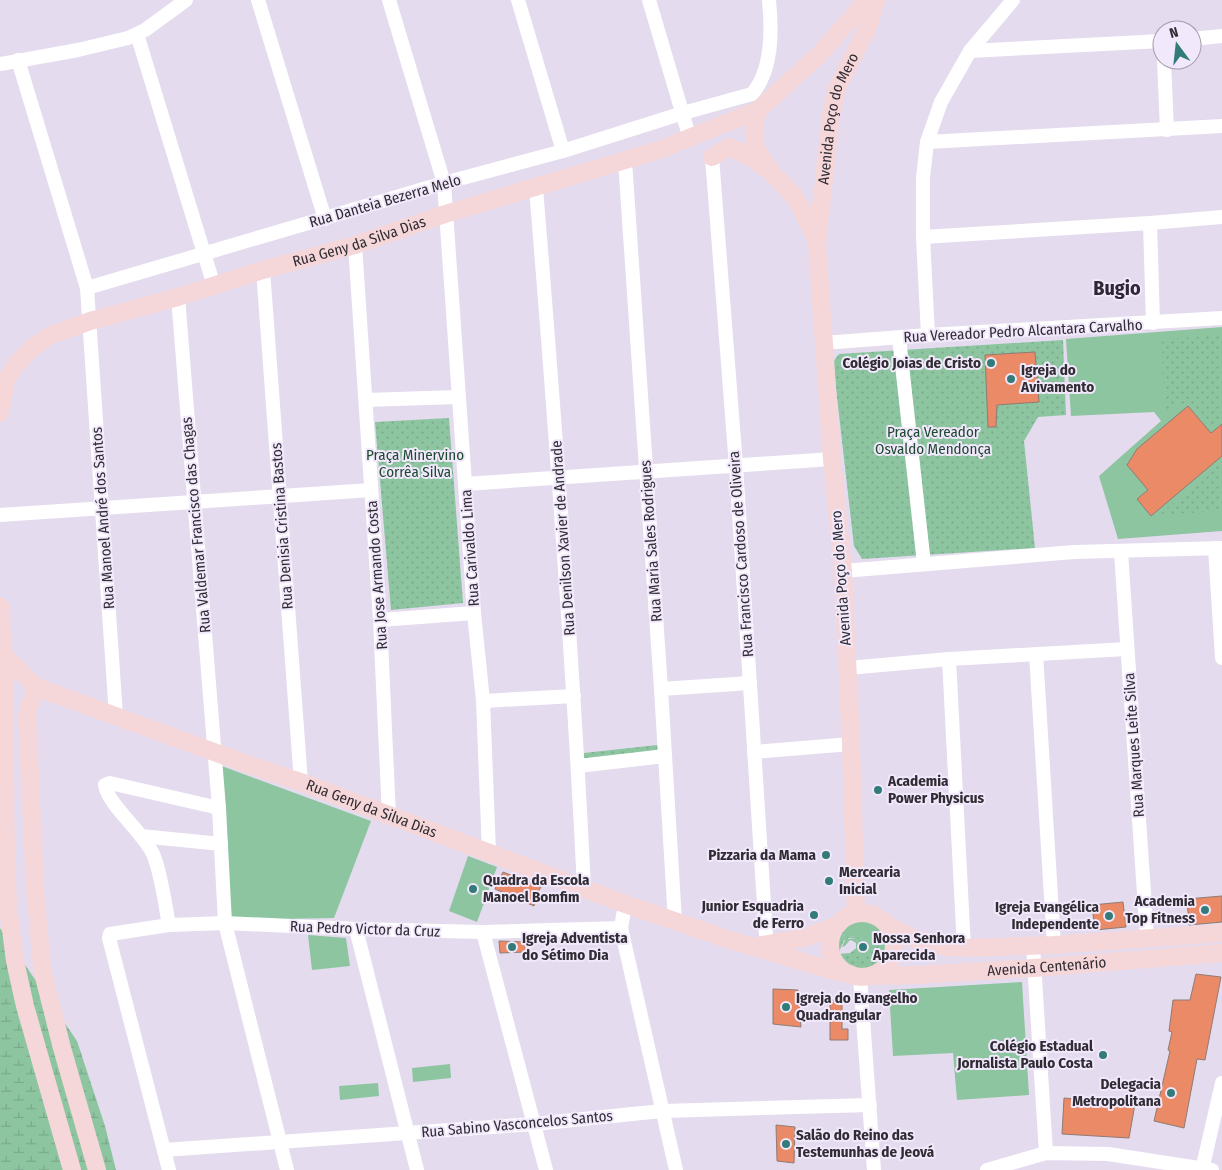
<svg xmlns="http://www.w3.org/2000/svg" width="1222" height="1170" viewBox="0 0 1222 1170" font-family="'Fira Sans Condensed',sans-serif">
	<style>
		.grass { fill: #8dc5a1 }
		.wetland { fill: url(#wetland-marsh) }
		.park { fill: url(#park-dots); fill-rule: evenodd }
		.building { fill: #ea8a67; stroke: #907b74 }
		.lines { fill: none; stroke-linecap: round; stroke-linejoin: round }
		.minor { stroke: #fff; stroke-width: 14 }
		.major { stroke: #f6d7d9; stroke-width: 18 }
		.poi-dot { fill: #337b79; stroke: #f1e8fb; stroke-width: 2 }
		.labels { text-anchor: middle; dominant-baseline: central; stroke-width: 4; stroke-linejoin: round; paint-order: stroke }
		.street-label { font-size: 15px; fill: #302c33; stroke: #f1e8fb }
		.poi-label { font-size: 15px; font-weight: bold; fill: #302c33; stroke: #f1e8fb; text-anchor: start }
		.park-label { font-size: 15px; fill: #1e4830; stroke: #f1e8fb }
		.district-label { font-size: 20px; font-weight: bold; fill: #2e2735; stroke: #f1e8fb }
	</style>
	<defs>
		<pattern id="wetland-marsh" width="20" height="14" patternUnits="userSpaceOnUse" patternTransform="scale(1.25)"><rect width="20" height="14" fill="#8dc5a1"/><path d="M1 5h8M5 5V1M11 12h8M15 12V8" fill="none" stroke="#7aa98b"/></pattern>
		<pattern id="park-dots" width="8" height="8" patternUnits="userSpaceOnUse" patternTransform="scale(1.25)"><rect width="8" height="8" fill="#8dc5a1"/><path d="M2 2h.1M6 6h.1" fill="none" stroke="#7aa98b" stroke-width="1.8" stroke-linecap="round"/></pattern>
	</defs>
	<rect width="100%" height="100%" fill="#e4dbee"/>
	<g class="grass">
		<path d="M 1222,327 L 1222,531 L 1118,539 L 1099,476 L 1161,421 L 1154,412 L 1071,416 L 1066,339 Z"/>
		<path d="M 219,765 L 371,821 L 334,918 L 221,920 Z"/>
		<path d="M 468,856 L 497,867 L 477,922 L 449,911 Z"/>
		<path d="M 860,918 C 874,919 883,927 883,941 L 881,943 L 850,936 L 847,939 L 856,939 L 860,945 L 856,949 L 856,943 L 853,941 L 850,940 L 845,946 L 842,947 L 845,940 L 843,940 C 843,928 850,921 860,918 Z"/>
		<path d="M 308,935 L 346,938 L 350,966 L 312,970 Z"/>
		<path d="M 1022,982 L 1029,1095 L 957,1100 L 953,1053 L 893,1056 L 889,990 Z"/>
		<path d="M 450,1064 L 451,1078 L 413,1082 L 412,1068 Z"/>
		<path d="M 378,1083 L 379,1096 L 340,1100 L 339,1086 Z"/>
	</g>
	<path class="wetland" d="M 0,928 L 77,1041 L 105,1126 L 116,1170 L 0,1170 Z"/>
	<g class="park">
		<path d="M 1222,335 L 1222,422 L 1208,425 L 1188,402 L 1164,411 L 1162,339 Z"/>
		<path d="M 1063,340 L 1066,415 L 1038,417 L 1024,441 L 1035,548 L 862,559 L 854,546 L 833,362 L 839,354 Z"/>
		<path d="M 449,418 L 463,603 L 391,610 L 375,422 Z"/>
		<path d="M 1222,461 L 1222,511 L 1159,515 Z"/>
		<path d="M 657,745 L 659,752 L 582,761 L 584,753 Z"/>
		<path d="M 864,916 C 898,922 893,971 860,968 C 826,965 829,918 864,916 ZM 860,918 C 874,919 883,927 883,941 L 881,942 L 850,936 L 843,940 C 843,928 850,921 860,918 ZM 849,938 L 856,939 L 860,945 L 850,953 L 839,954 L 839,952 L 844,940 Z"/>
	</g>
	<g class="building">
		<path d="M 1035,352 L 1039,402 L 997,405 L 996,427 L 988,427 L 985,355 Z"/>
		<path d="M 1188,406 L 1211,433 L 1222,424 L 1222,456 L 1151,516 L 1137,499 L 1148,490 L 1127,465 L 1137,449 Z"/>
		<path d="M 503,872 L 541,887 L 536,895 L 534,906 L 495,889 Z"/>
		<path d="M 1222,896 L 1222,922 L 1189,925 L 1187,899 Z"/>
		<path d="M 1123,902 L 1126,927 L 1095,930 L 1092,905 Z"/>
		<path d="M 499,941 L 524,942 L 526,952 L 500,953 Z"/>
		<path d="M 1196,974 L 1221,977 L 1205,1060 L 1197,1059 L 1184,1128 L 1154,1121 L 1170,1051 L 1168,1050 L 1172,1032 L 1169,1031 L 1173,1000 L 1190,1000 Z"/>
		<path d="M 773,989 L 798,990 L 801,1027 L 773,1024 Z"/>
		<path d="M 830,1000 L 842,1000 L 842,1029 L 848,1029 L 848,1040 L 830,1040 Z"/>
		<path d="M 1064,1098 L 1135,1104 L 1129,1138 L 1062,1134 Z"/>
		<path d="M 776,1125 L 795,1127 L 794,1163 L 777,1161 Z"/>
	</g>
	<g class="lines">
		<g class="minor">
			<path d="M 258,0 L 325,219"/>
			<path d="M 389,0 L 444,183 L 474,613 L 483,701 L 489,852"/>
			<path d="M 518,0 L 563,151"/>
			<path d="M 649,0 L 690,139"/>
			<path d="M 137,34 L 214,286"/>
			<path d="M 1192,39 L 1222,36"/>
			<path d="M 970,51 L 1162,41"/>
			<path d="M 18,60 L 87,288 L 116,716"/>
			<path d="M 1164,60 L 1167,130"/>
			<path d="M 0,64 L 78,50 L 128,38 L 145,30 L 186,0"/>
			<path d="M 752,94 C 773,70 772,30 769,0"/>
			<path d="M 927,142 L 1222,126"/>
			<path d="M 712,157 L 736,466 L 767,951"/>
			<path d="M 625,161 L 661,689 L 675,921"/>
			<path d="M 536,188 C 555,421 573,655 584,889"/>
			<path d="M 1150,223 L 1153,323"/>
			<path d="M 923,237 L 1150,223 L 1222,217"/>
			<path d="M 355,245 L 380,620 L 389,816"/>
			<path d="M 263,270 L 301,782"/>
			<path d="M 87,288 L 444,183 L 563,151 L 683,113 L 752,94"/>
			<path d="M 178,297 L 219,808 L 225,923 L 287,1170"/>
			<path d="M 928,335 L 923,237 L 923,178 L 927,142 L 941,102 L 970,51 L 1013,0"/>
			<path d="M 899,338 L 924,564"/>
			<path d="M 823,343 L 928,335 L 1222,318"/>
			<path d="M 366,400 L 458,397"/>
			<path d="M 465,484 L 832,459"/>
			<path d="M 0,515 L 371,490"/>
			<path d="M 1215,548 L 1222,658"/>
			<path d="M 1121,552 L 1147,938"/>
			<path d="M 843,571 L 1074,552 L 1222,548"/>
			<path d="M 380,620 L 474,613"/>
			<path d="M 1036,654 L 1054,945"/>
			<path d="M 949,659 L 964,948"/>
			<path d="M 848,668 L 949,659 L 1127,649"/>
			<path d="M 661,689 L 750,683"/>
			<path d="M 483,701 L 574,696"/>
			<path d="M 754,752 L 851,744"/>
			<path d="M 578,766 L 665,756"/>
			<path d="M 141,836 L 221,844"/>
			<path d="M 625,904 L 621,928 L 676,1170"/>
			<path d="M 169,925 C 165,904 161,872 153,854 C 144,833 108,805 105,785 L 110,783 L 219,808"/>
			<path d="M 356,929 L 417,1170"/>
			<path d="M 483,932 L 546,1170"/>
			<path d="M 1033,946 L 1046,1153"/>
			<path d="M 860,977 L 874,1170"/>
			<path d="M 164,1150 L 534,1124 L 662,1111 L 870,1105"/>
			<path d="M 169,1170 L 109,938 L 110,934 L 169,925 L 225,923 L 356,929 L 483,932 L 621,928"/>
			<path d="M 987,1170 L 1046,1153 L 1108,1154 L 1212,1170"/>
			<path d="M 1202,1170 L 1222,1083"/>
		</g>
		<g class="major">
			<path d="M 712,157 L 729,147 L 748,156 L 766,168"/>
			<path d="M 816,240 L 800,206 L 793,195 L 770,171 L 754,145 L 754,127 L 758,110 L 820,54 L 867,0"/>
			<path id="s1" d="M 0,413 L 6,381 L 16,364 L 31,349 L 49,336 L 90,321 L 178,297 L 263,270 L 355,245 L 445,214 L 659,150 L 758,110"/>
			<path d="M 0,606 L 4,667 L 6,865 L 9,914 L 15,961 L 25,1006 L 72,1170"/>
			<path id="s2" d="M 2,653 L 36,687 L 255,767 L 301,782 L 625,904 L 727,939 L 831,970 L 850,974"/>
			<path d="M 36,687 L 27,715 L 35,886 L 42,969 L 62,1048 L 97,1170"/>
			<path id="s3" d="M 856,913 L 851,744 L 843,571 L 832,459 L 817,243 L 831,115 L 837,88 L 867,29 L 876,0"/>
			<circle cx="862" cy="945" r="32"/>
			<path d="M 889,926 L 915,939 L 946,947 L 964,948 L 1054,945 L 1222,933"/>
			<path d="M 757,946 L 807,937 L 837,925"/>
			<path id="s4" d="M 871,976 L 917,975 L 1034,968 L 1222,953"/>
		</g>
	</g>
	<g class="poi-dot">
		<circle cx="991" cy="363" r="5"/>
		<circle cx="1011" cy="379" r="5"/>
		<circle cx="878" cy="790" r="5"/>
		<circle cx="826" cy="855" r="5"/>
		<circle cx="829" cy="881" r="5"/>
		<circle cx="473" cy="889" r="5"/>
		<circle cx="1205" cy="910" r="5"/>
		<circle cx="814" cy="915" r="5"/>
		<circle cx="1109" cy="916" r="5"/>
		<circle cx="512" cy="947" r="5"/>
		<circle cx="863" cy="947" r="5"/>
		<circle cx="786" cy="1007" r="5"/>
		<circle cx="1103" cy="1055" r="5"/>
		<circle cx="1171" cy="1093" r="5"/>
		<circle cx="786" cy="1144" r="5"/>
	</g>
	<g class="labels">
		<g class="street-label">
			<text stroke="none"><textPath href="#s3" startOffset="798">Avenida Poço do Mero</textPath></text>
			<text transform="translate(385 201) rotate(-16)">Rua Danteia Bezerra Melo</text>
			<text stroke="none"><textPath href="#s1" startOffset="420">Rua Geny da Silva Dias</textPath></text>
			<text transform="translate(1023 331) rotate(-3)">Rua Vereador Pedro Alcantara Carvalho</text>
			<text transform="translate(103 518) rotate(-94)">Rua Manoel André dos Santos</text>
			<text transform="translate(196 525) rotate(-95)">Rua Valdemar Francisco das Chagas</text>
			<text transform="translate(282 526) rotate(-94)">Rua Denisia Cristina Bastos</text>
			<text transform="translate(563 538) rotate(-94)">Rua Denilson Xavier de Andrade</text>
			<text transform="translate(651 541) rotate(-94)">Rua Maria Sales Rodrigues</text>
			<text transform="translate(470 548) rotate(-94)">Rua Carivaldo Lima</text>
			<text transform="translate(741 554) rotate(-94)">Rua Francisco Cardoso de Oliveira</text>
			<text transform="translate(377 575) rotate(-94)">Rua Jose Armando Costa</text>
			<text transform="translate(841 578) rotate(-94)">Avenida Poço do Mero</text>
			<text transform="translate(1134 745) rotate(-94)">Rua Marques Leite Silva</text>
			<text stroke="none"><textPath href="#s2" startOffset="405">Rua Geny da Silva Dias</textPath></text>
			<text transform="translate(365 929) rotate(2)">Rua Pedro Victor da Cruz</text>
			<text stroke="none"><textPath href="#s4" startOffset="176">Avenida Centenário</textPath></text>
			<text transform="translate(517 1124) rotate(-5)">Rua Sabino Vasconcelos Santos</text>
		</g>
		<g class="poi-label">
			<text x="981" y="363" text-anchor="end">Colégio Joias de Cristo</text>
			<text x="1021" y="370">Igreja do<tspan x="1021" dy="17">Avivamento</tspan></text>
			<text x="888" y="781">Academia<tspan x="888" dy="17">Power Physicus</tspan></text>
			<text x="816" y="855" text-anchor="end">Pizzaria da Mama</text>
			<text x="839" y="872">Mercearia<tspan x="839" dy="17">Inicial</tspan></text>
			<text x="483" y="880">Quadra da Escola<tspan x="483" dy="17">Manoel Bomfim</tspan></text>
			<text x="1195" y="901" text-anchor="end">Academia<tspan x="1195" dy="17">Top Fitness</tspan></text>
			<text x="804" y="906" text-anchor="end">Junior Esquadria<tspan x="804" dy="17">de Ferro</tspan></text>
			<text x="1099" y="907" text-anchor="end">Igreja Evangélica<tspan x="1099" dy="17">Independente</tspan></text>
			<text x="522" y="938">Igreja Adventista<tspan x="522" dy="17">do Sétimo Dia</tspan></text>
			<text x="873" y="938">Nossa Senhora<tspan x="873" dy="17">Aparecida</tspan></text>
			<text x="796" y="998">Igreja do Evangelho<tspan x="796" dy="17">Quadrangular</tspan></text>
			<text x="1093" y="1046" text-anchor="end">Colégio Estadual<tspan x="1093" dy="17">Jornalista Paulo Costa</tspan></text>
			<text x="1161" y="1084" text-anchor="end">Delegacia<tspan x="1161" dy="17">Metropolitana</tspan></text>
			<text x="796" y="1135">Salão do Reino das<tspan x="796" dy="17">Testemunhas de Jeová</tspan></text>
		</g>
		<g class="park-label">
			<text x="933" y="432">Praça Vereador<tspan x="933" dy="17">Osvaldo Mendonça</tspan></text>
			<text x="415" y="455">Praça Minervino<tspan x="415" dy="17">Corrêa Silva</tspan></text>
		</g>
		<g class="district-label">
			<text x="1117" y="288">Bugio</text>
		</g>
	</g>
	<g transform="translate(1177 45) rotate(345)"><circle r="24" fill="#f1e8fb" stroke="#a49dab"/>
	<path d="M0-4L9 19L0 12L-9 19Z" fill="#337b79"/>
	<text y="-8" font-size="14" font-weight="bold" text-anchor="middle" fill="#302c33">N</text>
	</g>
</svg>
